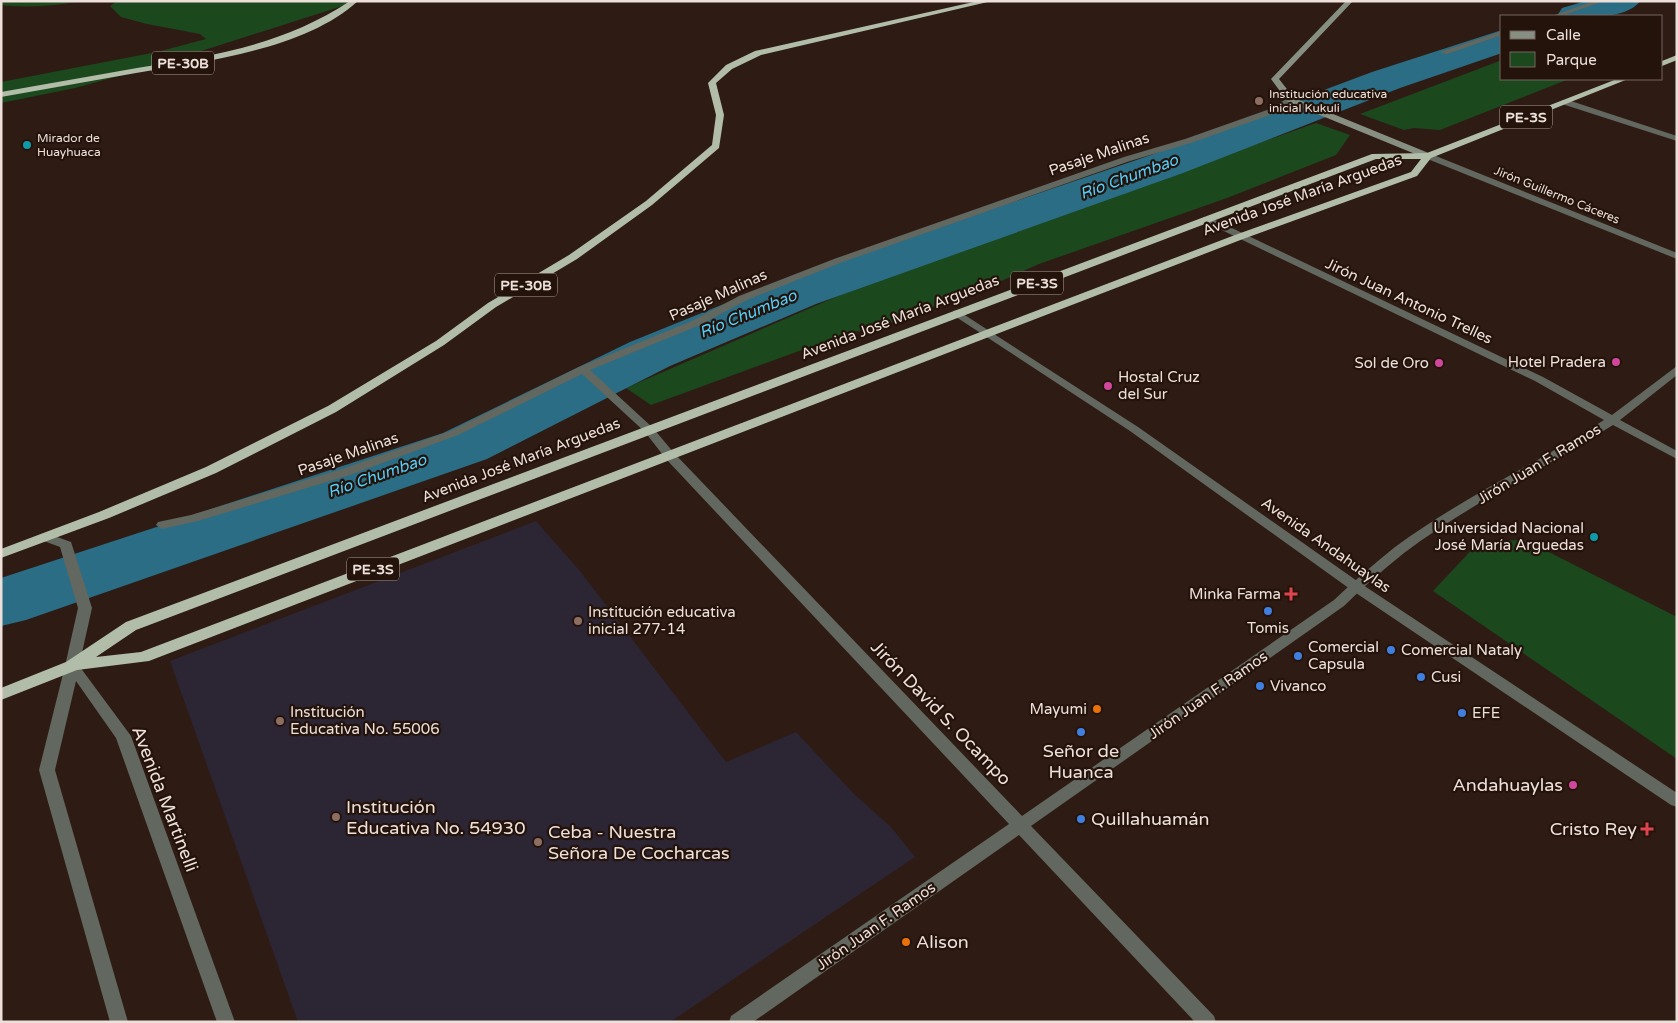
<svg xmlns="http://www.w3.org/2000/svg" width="1678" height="1023" viewBox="0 0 1678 1023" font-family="'Varela Round',sans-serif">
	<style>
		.education { fill: #2b2534 }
		.green { fill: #1c481d }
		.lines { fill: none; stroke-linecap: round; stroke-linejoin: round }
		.river { fill: #2a6d85; fill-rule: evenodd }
		.minor { fill: #62675f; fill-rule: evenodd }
		.tertiary { fill: #62675f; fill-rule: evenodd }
		.secondary { fill: #878f82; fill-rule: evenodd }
		.trunk { fill: #b1bda9; fill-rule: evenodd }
		.education-dot { fill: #8d6e63; stroke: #24130b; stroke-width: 2 }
		.culture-dot { fill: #0f9aa8; stroke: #24130b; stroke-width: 2 }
		.hotel-dot { fill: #d1479c; stroke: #24130b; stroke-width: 2 }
		.health-dot { fill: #e0444e; stroke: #24130b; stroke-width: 2 }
		.shop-dot { fill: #3f7fe0; stroke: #24130b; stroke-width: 2 }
		.food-dot { fill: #e8710a; stroke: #24130b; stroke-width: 2 }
		.labels { text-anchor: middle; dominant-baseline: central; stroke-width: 4.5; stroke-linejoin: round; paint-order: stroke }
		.far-poi-label { font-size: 12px; fill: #ede0da; stroke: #24130b; text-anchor: start }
		.far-street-label { font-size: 12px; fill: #ede0da; stroke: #24130b }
		.shield { fill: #24130b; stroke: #b1a29c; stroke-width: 1 }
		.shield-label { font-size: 14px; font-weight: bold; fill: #ede0da }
		.street-label { font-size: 15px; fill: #ede0da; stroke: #24130b }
		.poi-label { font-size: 15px; fill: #ede0da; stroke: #24130b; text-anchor: start }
		.water-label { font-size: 16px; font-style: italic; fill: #52cffd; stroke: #24130b }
		.near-street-label { font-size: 18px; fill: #ede0da; stroke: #24130b }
		.near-poi-label { font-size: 18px; fill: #ede0da; stroke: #24130b; text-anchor: start }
	</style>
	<rect width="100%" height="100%" fill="#2e1c14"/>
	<path class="education" d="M 536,521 L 580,571 L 726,762 L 796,732 L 854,794 L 891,827 L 915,857 L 670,1022 L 298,1022 L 170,661 Z"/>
	<g class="green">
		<path d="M 1,1 L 81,1 C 56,6 27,8 1,5 Z"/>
		<path d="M 117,1 L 358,1 L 148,68 L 75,88 L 1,103 L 1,82 L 157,52 L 206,39 L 200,34 L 147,24 L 121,17 L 110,6 Z"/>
		<path d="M 1502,60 L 1502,79 L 1569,79 L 1440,130 L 1414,128 L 1404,130 L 1360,114 Z"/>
		<path d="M 1316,123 L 1350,135 L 1336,155 L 1227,198 L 1039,264 L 999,282 L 871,330 L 851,332 L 651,405 L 626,388 L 898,270 Z"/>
		<path d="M 1525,540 L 1677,617 L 1677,759 L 1433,591 L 1480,541 Z"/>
	</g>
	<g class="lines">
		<g class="river">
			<path d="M 1586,1 L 1640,1 C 1626,21 1579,17 1557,16 L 1562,8 Z"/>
			<path d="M 1502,30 L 1502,53 L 1400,88 L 1183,173 L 816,304 L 670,366 L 487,459 L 26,620 L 1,626 L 1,578 L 443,433 L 630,342 L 778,282 L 1151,155 L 1372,72 Z"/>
		</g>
		<g class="minor">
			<path d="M 1594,1 L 1604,1 L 1561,16 L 1552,16 Z"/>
			<path d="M 1502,31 L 1502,35 L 1447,54 L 1440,52 Z"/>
			<path d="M 1288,98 L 1295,100 L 1273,114 L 1191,143 L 1130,161 L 840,263 L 747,300 L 700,325 L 590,370 L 653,428 L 674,453 L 1022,816 L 1334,600 C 1354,581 1374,564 1395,547 C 1460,499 1536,464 1604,420 L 1535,381 L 1203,221 L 1203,217 L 1209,217 L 1543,377 L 1612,415 L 1677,366 L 1677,375 L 1620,420 L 1677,451 L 1677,459 L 1613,425 C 1544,469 1469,504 1404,553 C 1383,570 1363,587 1344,606 L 1031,826 L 1214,1016 L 1216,1022 L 1195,1022 L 1019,835 L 753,1022 L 729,1022 L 731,1016 L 1009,824 L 666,459 L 645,432 L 582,374 L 458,435 L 350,475 L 198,521 L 162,529 L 156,525 L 158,522 L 191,515 L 342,469 L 450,431 L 579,367 L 692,321 L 739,296 L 834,259 L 1124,157 L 1185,139 L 1267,110 Z"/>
			<path d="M 1562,100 L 1568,100 L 1677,136 L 1677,141 L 1562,104 Z"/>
			<path d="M 1425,154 L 1431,154 L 1677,253 L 1677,259 L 1425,158 Z"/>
			<path d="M 46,533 L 71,542 L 72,545 L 92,608 L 79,666 L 77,669 L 67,669 L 65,666 L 78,608 L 60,547 L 41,540 L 40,537 L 41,534 Z"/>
		</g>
		<g class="tertiary">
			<path d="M 957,310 L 1138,427 L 1360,583 L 1677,793 L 1677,807 L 1671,805 L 1350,589 L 1130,431 L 953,315 L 953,311 Z"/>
			<path d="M 72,661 L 77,663 L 131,736 L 235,1022 L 217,1022 L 116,738 L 76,681 L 55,770 L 128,1022 L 110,1022 L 39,770 L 65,666 L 67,663 Z"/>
		</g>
		<path class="secondary" d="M 1346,1 L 1353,1 L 1279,79 L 1294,98 L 1431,154 L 1431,158 L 1425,158 L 1288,102 L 1271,79 Z"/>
		<g class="trunk">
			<path d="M 350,1 L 358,1 C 306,49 204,62 136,73 C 91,81 46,89 1,97 L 1,92 C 46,84 92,76 137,68 C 214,56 283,45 350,1 Z"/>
			<path d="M 978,1 L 992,1 L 761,55 L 732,69 L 716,83 L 724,115 L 719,148 L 652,205 L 577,259 L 496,307 L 444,345 L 336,412 L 216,473 L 109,518 L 1,558 L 1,549 L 99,512 L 206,467 L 328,406 L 436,341 L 488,303 L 569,255 L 646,201 L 712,145 L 716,115 L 708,83 L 726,65 L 755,51 Z"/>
			<path d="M 1677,55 L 1677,60 L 1662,66 L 1662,61 Z"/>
			<path d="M 1617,79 L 1628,79 L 1431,158 L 1417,176 L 1243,239 L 149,661 L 77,670 L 1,700 L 1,688 L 66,662 L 126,622 L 1372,154 L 1427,153 ZM 1376,159 L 1421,159 L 1411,172 L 1235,235 L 141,652 L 96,657 L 136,630 Z"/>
		</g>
	</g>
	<g class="education-dot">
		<circle cx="1259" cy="101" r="5"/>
		<circle cx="578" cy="621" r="5"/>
		<circle cx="280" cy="721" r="5"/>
		<circle cx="336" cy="817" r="5"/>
		<circle cx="538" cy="842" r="5"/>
	</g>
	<g class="culture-dot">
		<circle cx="27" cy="145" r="5"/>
		<circle cx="1594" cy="537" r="5"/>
	</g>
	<g class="hotel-dot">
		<circle cx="1616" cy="362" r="5"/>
		<circle cx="1439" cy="363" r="5"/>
		<circle cx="1108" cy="386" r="5"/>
		<circle cx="1573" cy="785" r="5"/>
	</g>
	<g class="health-dot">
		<path d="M1288.5 586.5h5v5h5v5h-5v5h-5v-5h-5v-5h5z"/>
		<path d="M1644.5 821.5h5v5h5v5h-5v5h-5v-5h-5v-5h5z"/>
	</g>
	<g class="shop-dot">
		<circle cx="1268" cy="611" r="5"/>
		<circle cx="1391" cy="650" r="5"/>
		<circle cx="1298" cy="656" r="5"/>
		<circle cx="1421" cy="677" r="5"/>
		<circle cx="1260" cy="686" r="5"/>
		<circle cx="1462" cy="713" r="5"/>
		<circle cx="1081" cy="732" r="5"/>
		<circle cx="1081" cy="819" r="5"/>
	</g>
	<g class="food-dot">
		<circle cx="1097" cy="709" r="5"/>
		<circle cx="906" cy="942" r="5"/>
	</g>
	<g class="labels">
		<g class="far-poi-label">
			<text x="1269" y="94">Institución educativa<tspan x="1269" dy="14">inicial Kukuli</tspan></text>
			<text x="37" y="138">Mirador de<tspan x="37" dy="14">Huayhuaca</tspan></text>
		</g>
		<g class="far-street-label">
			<text transform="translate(1557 195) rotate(22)">Jirón Guillermo Cáceres</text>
		</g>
		<g class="shield">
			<rect x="152" y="51.5" width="62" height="23" rx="4"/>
			<rect x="1500" y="105.5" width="52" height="23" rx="4"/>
			<rect x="1011" y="271.5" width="52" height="23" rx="4"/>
			<rect x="495" y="273.5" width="62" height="23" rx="4"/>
			<rect x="347" y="557.5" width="52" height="23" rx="4"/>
		</g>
		<g class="shield-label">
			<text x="183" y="63">PE-30B</text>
			<text x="1526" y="117">PE-3S</text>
			<text x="1037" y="283">PE-3S</text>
			<text x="526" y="285">PE-30B</text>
			<text x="373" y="569">PE-3S</text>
		</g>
		<g class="street-label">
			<text transform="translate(1099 154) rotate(-19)">Pasaje Malinas</text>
			<text transform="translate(1302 195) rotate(-20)">Avenida José María Arguedas</text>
			<text transform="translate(718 295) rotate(-24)">Pasaje Malinas</text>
			<text transform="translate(1409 301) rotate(25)">Jirón Juan Antonio Trelles</text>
			<text transform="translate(900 317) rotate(-21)">Avenida José María Arguedas</text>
			<text transform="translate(348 454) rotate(-19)">Pasaje Malinas</text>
			<text transform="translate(521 460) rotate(-21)">Avenida José María Arguedas</text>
			<text transform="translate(1539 464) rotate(-31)">Jirón Juan F. Ramos</text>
			<text transform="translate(1326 545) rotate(35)">Avenida Andahuaylas</text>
			<text transform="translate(1208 695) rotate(-35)">Jirón Juan F. Ramos</text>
			<text transform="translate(876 926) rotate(-35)">Jirón Juan F. Ramos</text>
		</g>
		<g class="poi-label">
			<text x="1606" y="362" text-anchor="end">Hotel Pradera</text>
			<text x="1429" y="363" text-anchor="end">Sol de Oro</text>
			<text x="1118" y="377">Hostal Cruz<tspan x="1118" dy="17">del Sur</tspan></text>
			<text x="1584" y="528" text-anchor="end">Universidad Nacional<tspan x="1584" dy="17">José María Arguedas</tspan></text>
			<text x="1281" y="594" text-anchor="end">Minka Farma</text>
			<text x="588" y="612">Institución educativa<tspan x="588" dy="17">inicial 277-14</tspan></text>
			<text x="1268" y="628" text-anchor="middle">Tomis</text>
			<text x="1308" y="647">Comercial<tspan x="1308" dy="17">Capsula</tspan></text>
			<text x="1401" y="650">Comercial Nataly</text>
			<text x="1431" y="677">Cusi</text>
			<text x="1270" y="686">Vivanco</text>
			<text x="1087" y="709" text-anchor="end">Mayumi</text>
			<text x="290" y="712">Institución<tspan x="290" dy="17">Educativa No. 55006</tspan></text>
			<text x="1472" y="713">EFE</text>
		</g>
		<g class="water-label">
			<text transform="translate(1129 177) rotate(-20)">Río Chumbao</text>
			<text transform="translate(748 314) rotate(-22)">Río Chumbao</text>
			<text transform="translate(377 476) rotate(-19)">Río Chumbao</text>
		</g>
		<g class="near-street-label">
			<text transform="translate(941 713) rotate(46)">Jirón David S. Ocampo</text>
			<text transform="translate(165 799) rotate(69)">Avenida Martinelli</text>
		</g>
		<g class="near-poi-label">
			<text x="1081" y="751" text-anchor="middle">Señor de<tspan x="1081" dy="21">Huanca</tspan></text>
			<text x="1563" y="785" text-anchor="end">Andahuaylas</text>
			<text x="346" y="807">Institución<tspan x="346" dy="21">Educativa No. 54930</tspan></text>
			<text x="1091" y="819">Quillahuamán</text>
			<text x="1637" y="829" text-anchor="end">Cristo Rey</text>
			<text x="548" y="832">Ceba - Nuestra<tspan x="548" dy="21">Señora De Cocharcas</tspan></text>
			<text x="916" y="942">Alison</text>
		</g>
	</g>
	<rect width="1678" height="1023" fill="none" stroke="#ede0da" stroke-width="5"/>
	<rect x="1500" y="15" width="162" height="65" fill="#24130b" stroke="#74655e"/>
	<rect x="1510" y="31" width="25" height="8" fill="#878f82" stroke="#74655e"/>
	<text x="1546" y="40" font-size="15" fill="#ede0da">Calle</text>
	<rect x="1510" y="52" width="25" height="15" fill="#1c481d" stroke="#74655e"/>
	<text x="1546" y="65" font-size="15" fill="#ede0da">Parque</text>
</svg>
